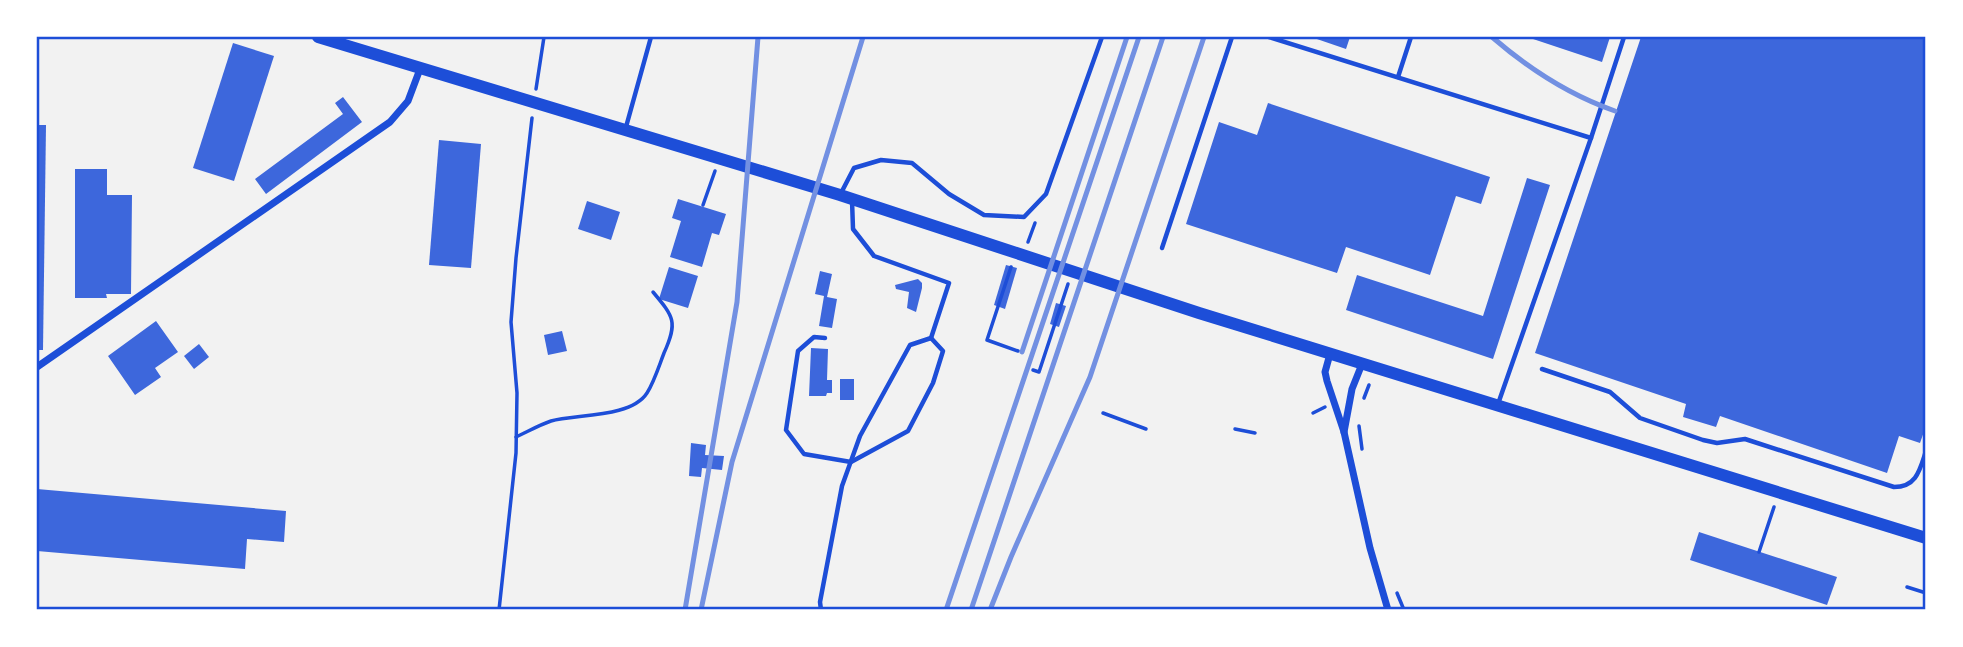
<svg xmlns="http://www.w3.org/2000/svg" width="1963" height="647" viewBox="0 0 1963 647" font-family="Commissioner,sans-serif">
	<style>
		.building { fill: #3d67dc }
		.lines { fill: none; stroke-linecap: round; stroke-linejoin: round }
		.path { stroke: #1d4ed8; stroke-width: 3.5 }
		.service { stroke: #1d4ed8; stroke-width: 4.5 }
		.minor { stroke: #1d4ed8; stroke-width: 7 }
		.secondary { stroke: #1d4ed8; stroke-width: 12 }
		.rail { stroke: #7290e2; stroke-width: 5 }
		.neatline { fill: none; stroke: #1d4ed8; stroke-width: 2.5 }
	</style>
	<rect width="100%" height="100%" fill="#f2f2f2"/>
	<g class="building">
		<path d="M 1311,37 L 1350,37 L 1346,49 Z"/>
		<path d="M 1527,37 L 1610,37 L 1602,62 Z"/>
		<path d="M 1641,37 L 1926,37 L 1926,426 L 1920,443 L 1899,436 L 1887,473 L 1720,416 L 1716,427 L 1683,417 L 1686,404 L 1535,353 Z"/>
		<path d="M 233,43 L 274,56 L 234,181 L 193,168 Z"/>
		<path d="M 343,97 L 362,122 L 266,194 L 255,179 L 343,114 L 335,103 Z"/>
		<path d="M 1268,103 L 1490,177 L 1481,204 L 1456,196 L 1430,275 L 1346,247 L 1337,273 L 1186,224 L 1219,122 L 1257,135 Z"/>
		<path d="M 37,125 L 46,125 L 43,350 L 37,350 Z"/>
		<path d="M 439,140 L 481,144 L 471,268 L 429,265 Z"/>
		<path d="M 75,169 L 107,169 L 107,195 L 132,195 L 131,294 L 106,294 L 107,298 L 75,298 Z"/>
		<path d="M 1527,178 L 1550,185 L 1493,359 L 1346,310 L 1357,275 L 1483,316 Z"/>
		<path d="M 678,199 L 726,214 L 719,235 L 712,233 L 702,267 L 670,257 L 681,221 L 672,218 Z"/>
		<path d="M 587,201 L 620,212 L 611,240 L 578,229 Z"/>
		<path d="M 1006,265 L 1017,268 L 1005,309 L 994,305 Z"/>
		<path d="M 669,267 L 698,276 L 688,308 L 659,299 Z"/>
		<path d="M 820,271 L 832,274 L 827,297 L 837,299 L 832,328 L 819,326 L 824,296 L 815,294 Z"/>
		<path d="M 918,279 L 922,283 L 922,288 L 916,312 L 907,308 L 909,292 L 896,289 L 895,285 Z"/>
		<path d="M 1056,303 L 1066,306 L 1059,327 L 1050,324 Z"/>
		<path d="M 156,321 L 178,352 L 155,368 L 161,377 L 135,395 L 108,356 Z"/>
		<path d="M 562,331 L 567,351 L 548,355 L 544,335 Z"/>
		<path d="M 199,344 L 209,357 L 194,369 L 184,356 Z"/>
		<path d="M 811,348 L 828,349 L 827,380 L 832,380 L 832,393 L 827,393 L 826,396 L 809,396 Z"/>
		<rect x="840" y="379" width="14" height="21"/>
		<path d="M 691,443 L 706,445 L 705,455 L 724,456 L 722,470 L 702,468 L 701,477 L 689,476 Z"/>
		<path d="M 37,489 L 286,511 L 284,542 L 247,539 L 245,569 L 37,551 Z"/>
		<path d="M 1699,532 L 1837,577 L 1827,605 L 1690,560 Z"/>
	</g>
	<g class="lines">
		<g class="path">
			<path d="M 536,89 L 544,37"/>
			<path d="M 703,205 L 715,171"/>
			<path d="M 1028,242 L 1035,223"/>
			<path d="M 1011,267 L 987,340 L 1018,351"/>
			<path d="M 1033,370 L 1039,372 L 1068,284"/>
			<path d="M 1364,398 L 1369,385"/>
			<path d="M 1103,413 L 1146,429"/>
			<path d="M 1313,413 L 1325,407"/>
			<path d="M 1359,426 L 1362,449"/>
			<path d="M 1235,429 L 1255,433"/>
			<path d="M 516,437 C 527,432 539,425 551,421 C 576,414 631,418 647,393 C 654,382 659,366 664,353 C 678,322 674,317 653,292"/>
			<path d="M 1759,552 L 1774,507"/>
			<path d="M 1907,587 L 1926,593"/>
			<path d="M 1397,593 L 1404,610"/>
			<path d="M 499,610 L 516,453 L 517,393 L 511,322 L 516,258 L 532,118"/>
		</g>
		<g class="service">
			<path d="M 1269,37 L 1591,138 L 1498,404"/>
			<path d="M 1398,77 L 1411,37"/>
			<path d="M 626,127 L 651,37"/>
			<path d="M 1591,138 L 1624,37"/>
			<path d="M 840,195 L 854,168 L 881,160 L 912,163 L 949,194 L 984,215 L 1024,217 L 1046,194 L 1102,37"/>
			<path d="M 852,200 L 853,229 L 874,256 L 949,283 L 931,338"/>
			<path d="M 1162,248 L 1232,37"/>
			<path d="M 825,338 L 814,337 L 798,351 L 786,430 L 804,454 L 851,462 L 908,431 L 933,383 L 943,351 L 931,338"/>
			<path d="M 1542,369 L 1610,392 L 1640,418 L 1703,440 L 1717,443 L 1745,439 L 1894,487 C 1917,487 1920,469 1926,451"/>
			<path d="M 821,610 L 820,602 L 842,486 L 860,436 L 910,345 L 931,338"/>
		</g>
		<g class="minor">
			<path d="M 1330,354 L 1325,372 L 1327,381 L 1344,432 L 1370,548 L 1388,610"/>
			<path d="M 37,367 L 390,122 L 408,101 L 420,69"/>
			<path d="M 1344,432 L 1352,389 L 1362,364"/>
		</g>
		<path class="secondary" d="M 318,37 L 840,195 L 1199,313 L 1926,538"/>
		<g class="rail">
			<path d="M 1492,37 C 1529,69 1569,95 1615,111"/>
			<path d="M 1022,352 L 1127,37"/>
			<path d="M 685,610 L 737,302 L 758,37"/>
			<path d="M 701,610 L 732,462 L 863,37"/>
			<path d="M 946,610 L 1139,37"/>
			<path d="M 971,610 L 1163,37"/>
			<path d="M 990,610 L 1011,557 L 1090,377 L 1204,37"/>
		</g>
	</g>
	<rect width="1963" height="647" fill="none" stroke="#ffffff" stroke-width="77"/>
	<rect x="38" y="38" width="1886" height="570" class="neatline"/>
</svg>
